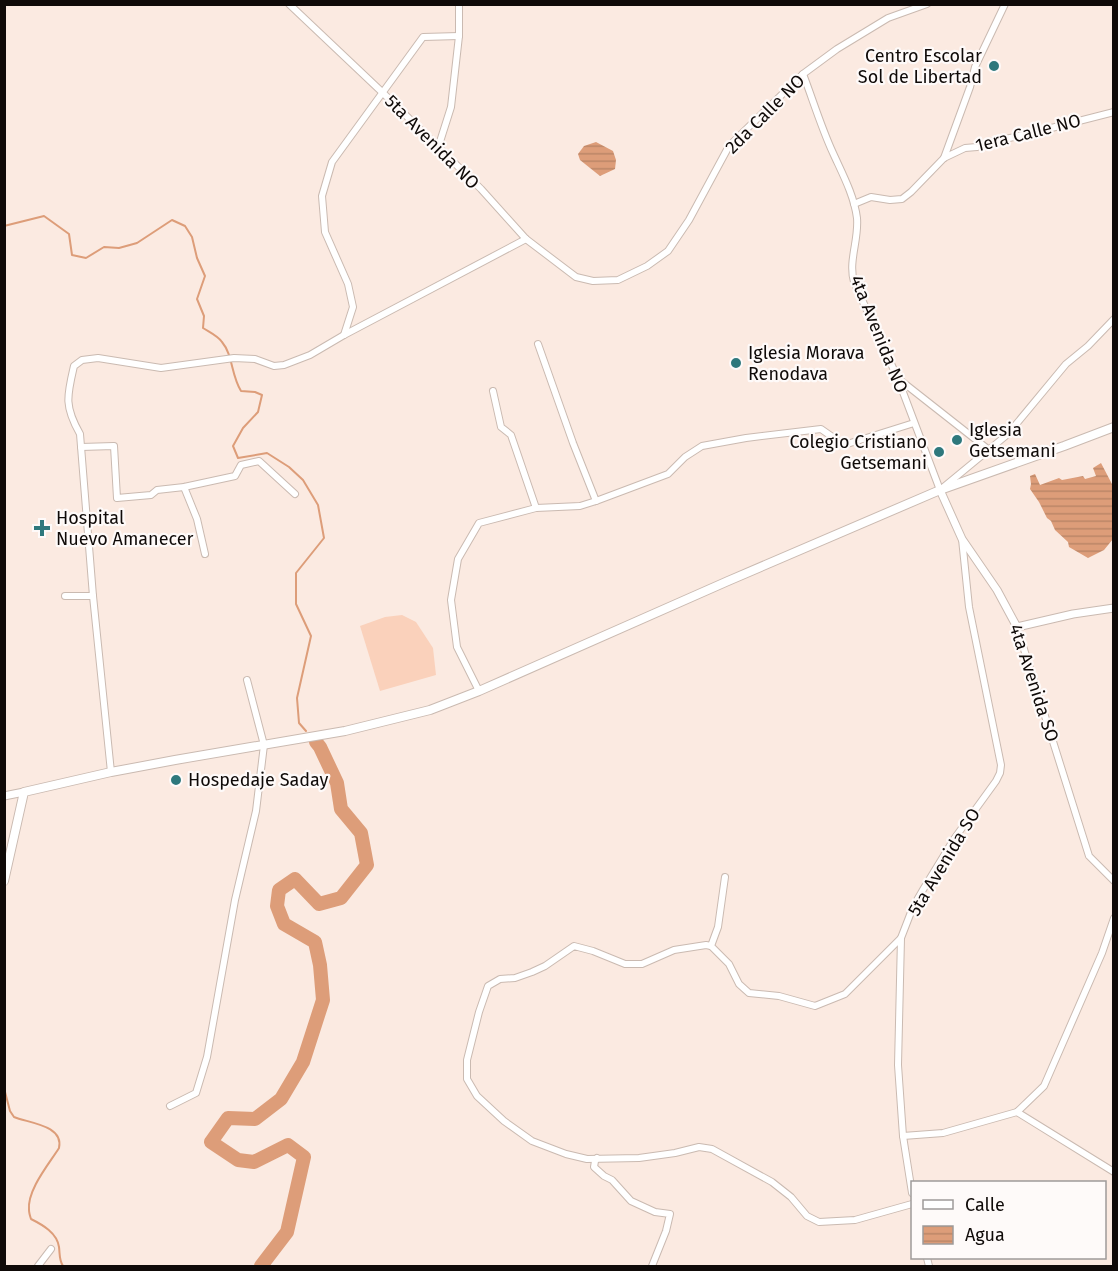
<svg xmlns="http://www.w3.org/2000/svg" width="1118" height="1271" viewBox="0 0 1118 1271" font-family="'Fira Sans',sans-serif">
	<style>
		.park { fill: #fad1bb }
		.water { fill: url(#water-rules) }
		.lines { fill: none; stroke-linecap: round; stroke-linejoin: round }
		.stream { stroke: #dd9d79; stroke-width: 2 }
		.river { stroke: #dd9d79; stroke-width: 14 }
		.minor-casing { stroke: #cabab1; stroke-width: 8 }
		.tertiary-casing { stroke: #cabab1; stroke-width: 9 }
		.secondary-casing { stroke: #cabab1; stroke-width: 10 }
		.minor { stroke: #fff; stroke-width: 6 }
		.tertiary { stroke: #fff; stroke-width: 7 }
		.secondary { stroke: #fff; stroke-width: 8 }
		.poi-dot { fill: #2e787c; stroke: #fefaf9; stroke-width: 2 }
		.labels { text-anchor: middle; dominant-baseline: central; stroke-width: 4.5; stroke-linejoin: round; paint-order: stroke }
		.poi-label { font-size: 18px; fill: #0f0a08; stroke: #fefaf9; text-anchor: start }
		.street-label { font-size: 18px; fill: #0f0a08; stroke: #fefaf9 }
	</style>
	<defs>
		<pattern id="water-rules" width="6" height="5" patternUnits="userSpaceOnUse" patternTransform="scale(1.5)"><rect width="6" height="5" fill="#dd9d79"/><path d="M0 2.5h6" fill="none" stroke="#bc8667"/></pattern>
	</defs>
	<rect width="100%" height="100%" fill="#fbeae1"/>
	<path class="park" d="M 402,615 L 416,622 L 433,648 L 436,675 L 380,691 L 360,626 L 385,617 Z"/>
	<g class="water">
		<path d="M 596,142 L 613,151 L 616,160 L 615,169 L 600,176 L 580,160 L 578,154 L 584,146 Z"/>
		<path d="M 1101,463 L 1113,486 L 1113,539 L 1104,550 L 1088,558 L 1069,547 L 1068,542 L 1055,530 L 1051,521 L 1047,518 L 1039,502 L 1030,489 L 1031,484 L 1030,476 L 1035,474 L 1040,485 L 1059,478 L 1062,480 L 1083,476 L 1085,479 L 1096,476 L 1093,468 Z"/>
	</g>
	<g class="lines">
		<g class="stream">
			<path d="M 4,226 L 44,216 L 69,234 L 72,255 L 86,258 L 104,247 L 119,248 L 137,243 L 172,220 L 185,226 L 192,237 L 197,258 L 205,276 L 197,299 L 204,316 L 203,328 C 209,332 218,336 222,342 C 233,355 231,375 241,391 L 255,392 L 262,395 L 258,412 L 243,428 L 233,446 L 238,458 L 267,453 L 289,467 L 303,480 L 318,505 L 324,538 L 296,573 L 296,604 L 311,636 L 297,698 L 299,723 L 306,731"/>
			<path d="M 4,1088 L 10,1111 L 14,1117 C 28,1123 64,1125 59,1148 C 49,1164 27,1190 29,1210 C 29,1213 30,1216 31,1219 C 43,1225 57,1233 59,1247 C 60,1255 59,1260 63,1266"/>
		</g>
		<path class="river" d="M 261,1266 L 287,1232 L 304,1157 L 288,1145 L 254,1162 L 238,1160 L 211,1142 L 228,1118 L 255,1119 L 281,1099 L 303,1062 L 323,1000 L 320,965 L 315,942 L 284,924 L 277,906 L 279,890 L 295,879 L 319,904 L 341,898 L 367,865 L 361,833 L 341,809 L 337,783 L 320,747 L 316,742"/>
		<g class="minor-casing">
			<g id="minor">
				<path d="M 289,4 L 383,93 L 481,189 L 526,239 L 576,277 L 593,281 L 618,280 L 647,266 L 668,251 L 689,220 L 729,146 L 803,74 L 837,49 L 888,18 L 927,4"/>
				<path d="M 803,74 C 813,100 821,127 833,153 C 842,173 854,195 857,218 C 859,240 848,261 854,282 L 898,379 L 940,490 L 1008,434 L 1066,364 L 1088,346 L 1114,319"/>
				<path d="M 438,148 L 451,107 L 459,36 L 459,4"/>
				<path d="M 944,158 L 970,87 L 975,67 L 1005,4"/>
				<path d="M 854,204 L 871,197 L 890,200 L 902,199 L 911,192 L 944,158 L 965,148 L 977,147 L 990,142 L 1024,135 L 1114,112"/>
				<path d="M 344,335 L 353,307 L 348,284 L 325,232 L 322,196 L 332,162 L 423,37 L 459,36"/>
				<path d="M 538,344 L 573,443 L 596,501"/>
				<path d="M 900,380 L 989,450"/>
				<path d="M 493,391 L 501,427 L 511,435 L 536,508"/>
				<path d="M 81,447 L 114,446 L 117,498 L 151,495 L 157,490 L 184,487 L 235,476 L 241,465 L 259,461 L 295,494"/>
				<path d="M 184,487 L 197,519 L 205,554"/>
				<path d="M 65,596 L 93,596"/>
				<path d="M 1017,627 L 1089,856 L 1114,881"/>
				<path d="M 479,691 L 457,647 L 451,600 L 458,559 L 479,523 L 536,508 L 580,506 L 596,501 L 668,474 L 685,457 L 702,446 L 746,438 L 821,429 L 844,445 L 914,423"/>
				<path d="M 111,772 L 93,596 L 80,434 C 64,406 67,396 74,366 L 82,360 L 98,358 L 161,368 L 234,358 L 255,359 L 274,366 L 284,365 L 310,355 L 344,335 L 526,239"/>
				<path d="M 725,877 L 718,927 L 711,946 L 729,964 L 739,984 L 749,993 L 779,996 L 815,1006 L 845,994 L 900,939"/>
				<path d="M 711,946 L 706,945 L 674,950 L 642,964 L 625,964 L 593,951 L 574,946 L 545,966 L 532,972 L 515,978 L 500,979 L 488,986 L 479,1012 L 467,1060 L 467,1079 L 477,1096 L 504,1121 L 532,1141 L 566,1154 L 587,1159 L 639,1158 L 675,1153 L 699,1147 L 712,1149 L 772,1182 L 791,1197 L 807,1216 L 819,1222 L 855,1220 L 912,1204"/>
				<path d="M 170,1106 L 196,1093 L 207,1057 L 235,900 L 256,811 L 264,745 L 247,680"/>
				<path d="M 1017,1112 L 1114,1172"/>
				<path d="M 903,1136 L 943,1133 L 1017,1112 L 1044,1086 L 1102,953 L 1114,918"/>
				<path d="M 597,1158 L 595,1161 L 594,1167 L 604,1176 L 612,1180 L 631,1201 L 655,1212 L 670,1214 L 666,1231 L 652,1266"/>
				<path d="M 912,1193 L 903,1136 L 898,1065 L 901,938 L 913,907 L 924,888 L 954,839 L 996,781 L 1000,773 L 1001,765 L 969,607 L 962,539"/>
				<path d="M 927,1258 L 929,1266"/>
				<path d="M 38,1266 L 51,1249"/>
			</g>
		</g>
		<g class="tertiary-casing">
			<g id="tertiary">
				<path d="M 940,490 L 962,539 L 997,590 L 1017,627 L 1073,614 L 1114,608"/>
				<path d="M 4,796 L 24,792"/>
			</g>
		</g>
		<g class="secondary-casing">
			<path id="secondary" d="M 4,881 L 24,792 L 111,772 L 175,760 L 345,731 L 430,710 L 479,691 L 728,581 L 940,490 L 1064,446 L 1114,427"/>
		</g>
		<use href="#minor" class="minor"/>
		<use href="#tertiary" class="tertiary"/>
		<use href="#secondary" class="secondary"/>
	</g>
	<g class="poi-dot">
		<circle cx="994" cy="66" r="6"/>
		<circle cx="736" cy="363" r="6"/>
		<circle cx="957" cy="440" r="6"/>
		<circle cx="939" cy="452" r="6"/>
		<path d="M39 519h6v6h6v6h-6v6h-6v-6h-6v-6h6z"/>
		<circle cx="176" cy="780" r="6"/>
	</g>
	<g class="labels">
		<g class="poi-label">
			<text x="982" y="56" text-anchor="end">Centro Escolar<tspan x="982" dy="21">Sol de Libertad</tspan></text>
			<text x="748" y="353">Iglesia Morava<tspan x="748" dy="21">Renodava</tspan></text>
			<text x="969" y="430">Iglesia<tspan x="969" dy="21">Getsemani</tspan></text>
			<text x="927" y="442" text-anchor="end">Colegio Cristiano<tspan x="927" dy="21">Getsemani</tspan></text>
			<text x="56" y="518">Hospital<tspan x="56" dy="21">Nuevo Amanecer</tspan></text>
			<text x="188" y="780">Hospedaje Saday</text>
		</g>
		<g class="street-label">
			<text transform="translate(765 114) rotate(-45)">2da Calle NO</text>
			<text transform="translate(1028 133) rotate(-14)">1era Calle NO</text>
			<text transform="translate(432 142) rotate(45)">5ta Avenida NO</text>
			<text transform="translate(879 334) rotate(68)">4ta Avenida NO</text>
			<text transform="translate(1034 683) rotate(72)">4ta Avenida SO</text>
			<text transform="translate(944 862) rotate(-59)">5ta Avenida SO</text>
		</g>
	</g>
	<rect width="1118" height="1271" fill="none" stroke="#0f0a08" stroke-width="12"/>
	<rect x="911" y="1181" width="195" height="78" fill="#fefaf9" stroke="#9e9a99" stroke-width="1.5"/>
	<rect x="923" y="1200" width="30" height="9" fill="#ffffff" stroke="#9e9a99" stroke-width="1.5"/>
	<text x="965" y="1211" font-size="18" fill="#0f0a08">Calle</text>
	<rect x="923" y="1226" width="30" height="18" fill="url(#water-rules)" stroke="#9e9a99" stroke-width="1.5"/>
	<text x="965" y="1241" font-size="18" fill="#0f0a08">Agua</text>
</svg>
